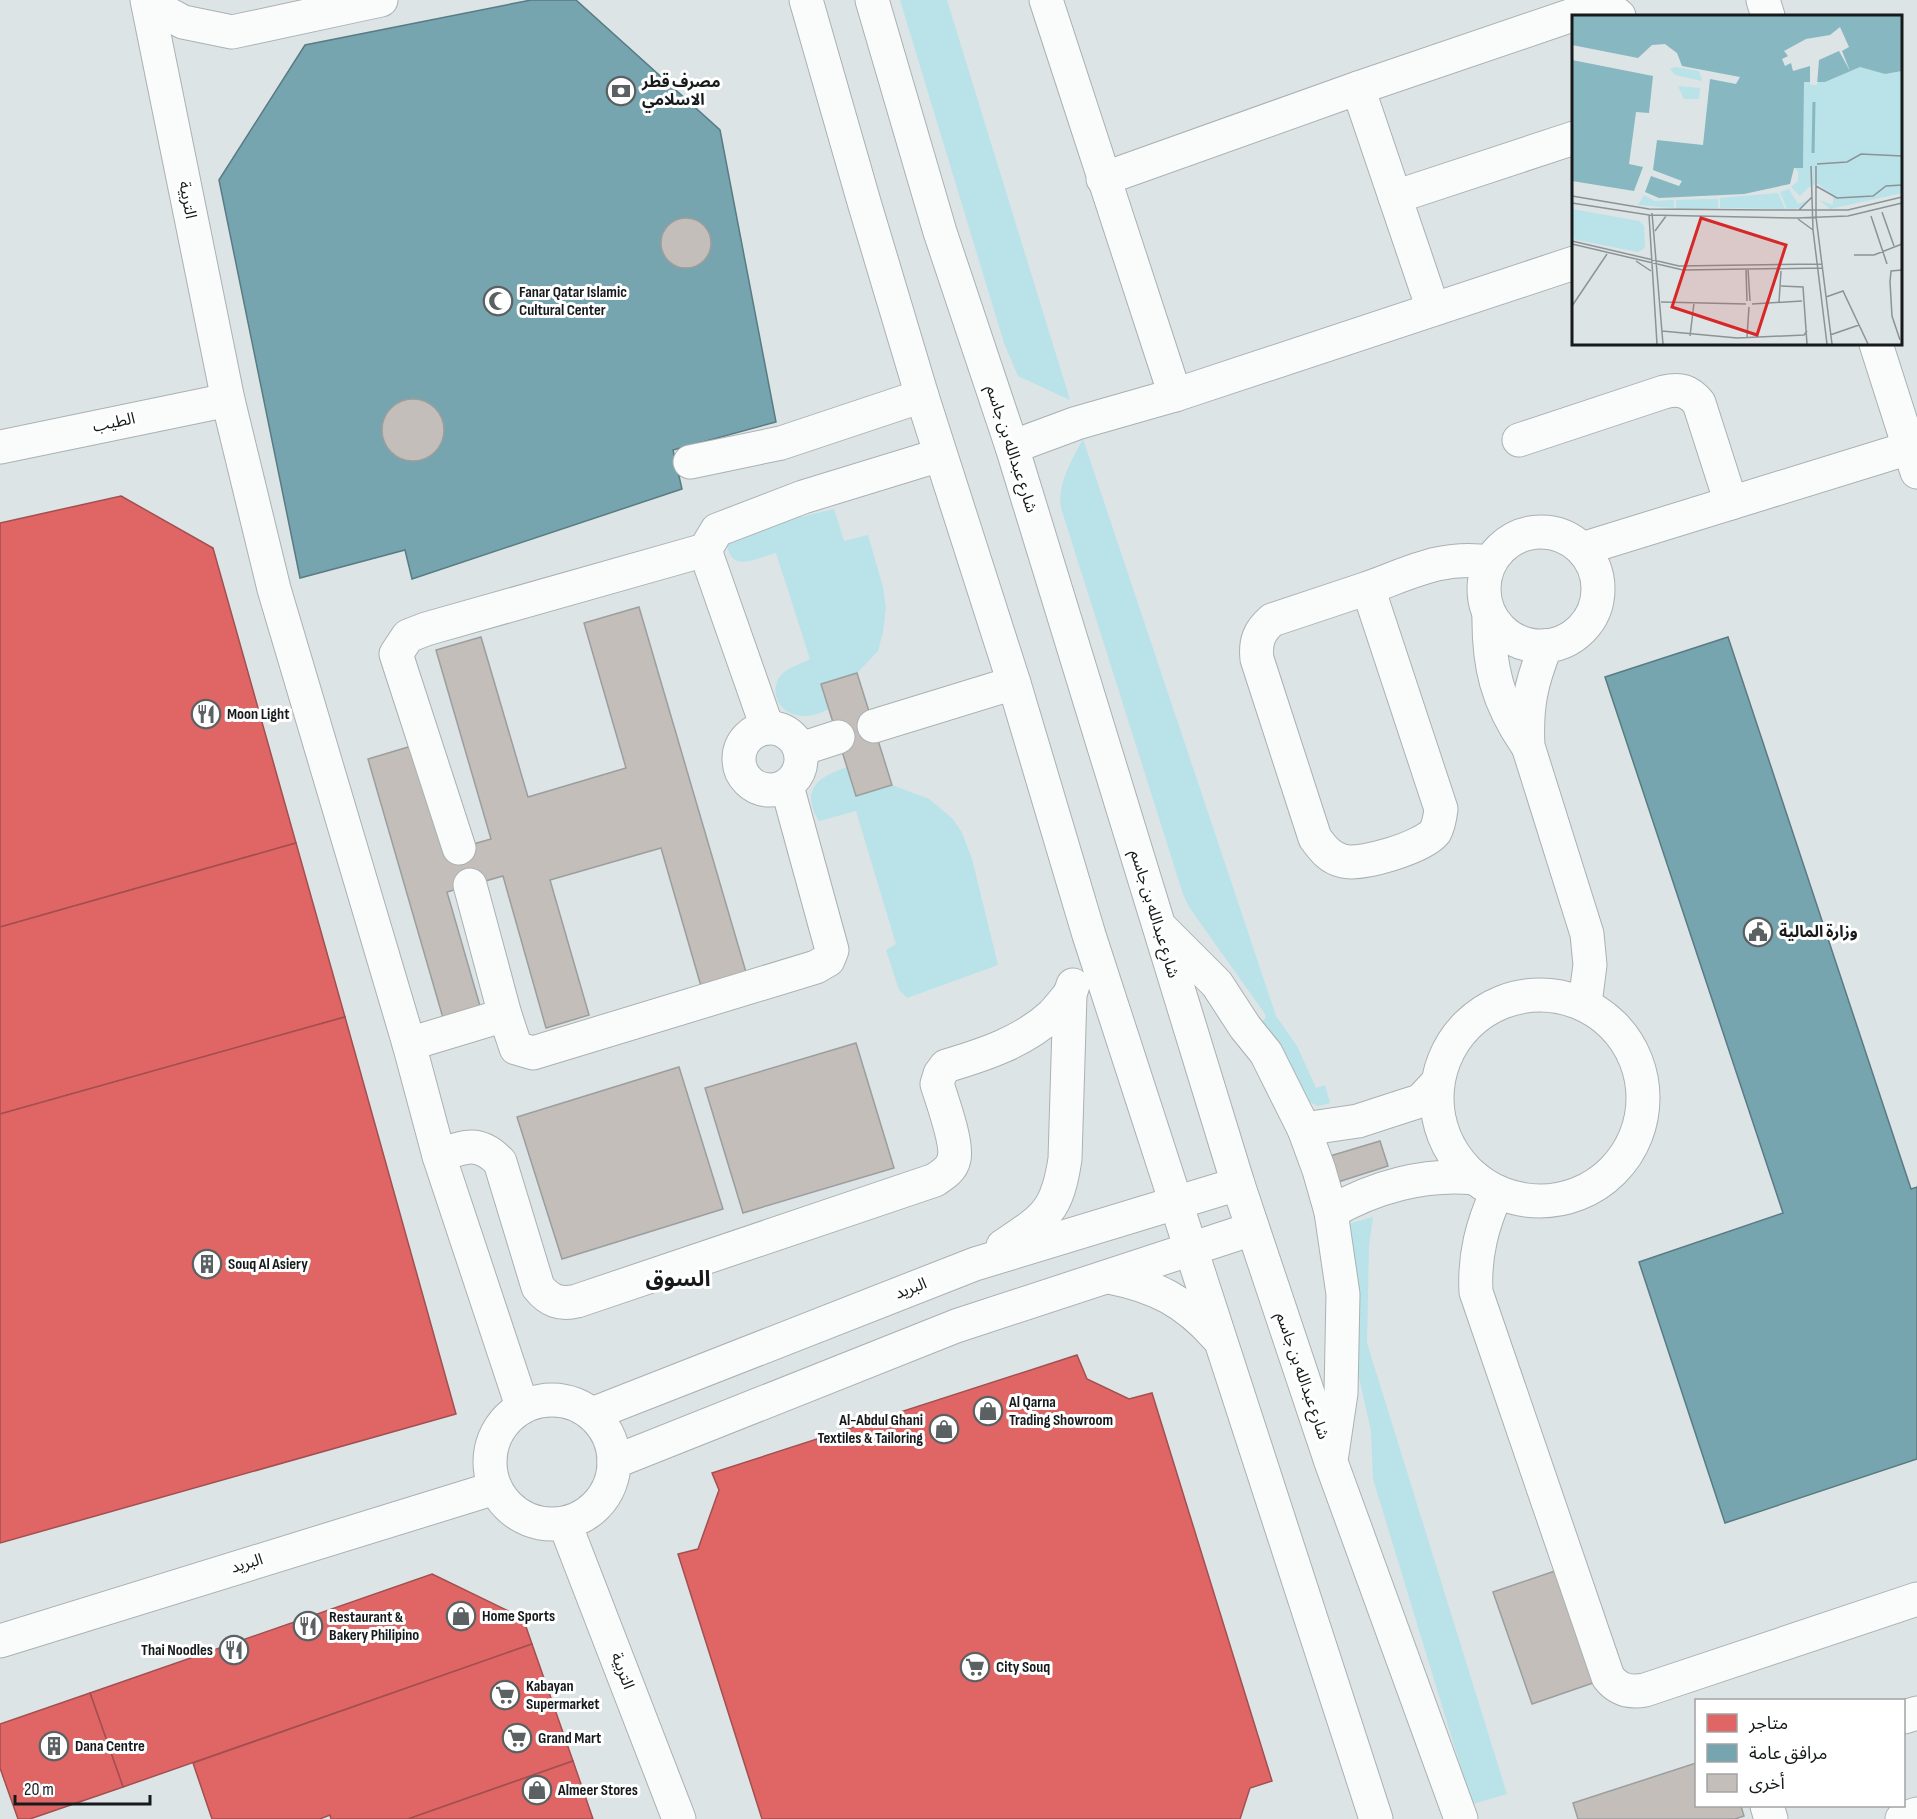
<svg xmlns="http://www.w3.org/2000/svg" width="1917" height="1819" viewBox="0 0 1917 1819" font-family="'Sofia Sans Condensed','Noto Sans Arabic',sans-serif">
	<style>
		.green { fill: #b9e2e9 }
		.shops { fill: #e06666; stroke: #a34f50; stroke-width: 1.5 }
		.public { fill: #76a5af; stroke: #597b83; stroke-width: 1.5 }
		.building { fill: #c3beb9; stroke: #9c9e9e; stroke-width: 1.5 }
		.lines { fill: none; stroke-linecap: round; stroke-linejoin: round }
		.minor-casing { stroke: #abb1b2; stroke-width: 35 }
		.minor { stroke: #fafbfb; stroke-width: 33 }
		.labels { text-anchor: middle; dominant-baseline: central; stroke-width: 6; stroke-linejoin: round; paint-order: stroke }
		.poi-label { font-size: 16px; font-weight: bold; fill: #161a1b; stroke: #fff; text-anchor: start }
		.street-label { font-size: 16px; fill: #161a1b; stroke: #fff }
		.district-label { font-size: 22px; font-weight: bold; fill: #161a1b; stroke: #fff }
		.inset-river { fill: none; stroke: #87b7c0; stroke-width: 3 }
		.inset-road { fill: none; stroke: #8d9395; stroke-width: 1.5 }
		.view { fill: #d62828; fill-opacity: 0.15; stroke: #d62828; stroke-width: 3 }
		.inset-edge { fill: none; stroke: #161a1b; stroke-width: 3 }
	</style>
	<rect width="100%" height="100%" fill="#dce4e6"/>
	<g class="green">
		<path d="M 900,0 L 947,0 L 1070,400 L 1018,376 L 1004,343 Z"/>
		<path d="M 1083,439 L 1276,1016 L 1297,1046 L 1316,1088 L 1325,1085 L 1330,1103 L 1318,1106 L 1298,1096 L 1254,1023 L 1264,1020 L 1266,1016 L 1263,1011 L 1189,907 L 1183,894 L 1061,508 C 1057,484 1072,460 1083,439 Z"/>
		<path d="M 834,509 L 844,541 L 868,535 L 883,587 L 886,608 L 883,632 L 878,651 L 857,673 L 822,684 L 829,709 C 819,714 808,718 797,715 C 778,712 769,690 781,675 C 788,667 801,664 810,659 L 776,553 C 757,558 731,574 727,544 L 767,525 Z"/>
		<path d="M 847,767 L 856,796 L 892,785 L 929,799 L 953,819 L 962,833 L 972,859 L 998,965 L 907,998 L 899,990 L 886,950 L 896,944 L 856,811 L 819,821 C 800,789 818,777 847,767 Z"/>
		<path d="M 1373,1217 L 1369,1245 L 1367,1343 L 1507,1794 L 1472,1804 L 1373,1479 L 1371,1431 L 1352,1346 L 1348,1224 Z"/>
	</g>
	<g class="shops">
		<path d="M 121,496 L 213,548 L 296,843 L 0,927 L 0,523 Z"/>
		<path d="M 296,843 L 345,1017 L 0,1114 L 0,927 Z"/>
		<path d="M 345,1017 L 456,1414 L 0,1543 L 0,1114 Z"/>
		<path d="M 1077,1355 L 1087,1379 L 1129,1399 L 1152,1393 L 1272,1781 L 1250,1788 L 1240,1819 L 762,1819 L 678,1554 L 698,1549 L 719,1490 L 712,1473 Z"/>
		<path d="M 432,1574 L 523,1618 L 532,1644 L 123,1787 L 90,1693 Z"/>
		<path d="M 532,1644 L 573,1761 L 408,1819 L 331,1819 L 330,1815 L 320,1819 L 212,1819 L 193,1763 Z"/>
		<path d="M 90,1693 L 123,1787 L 30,1819 L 18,1819 L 0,1768 L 0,1724 Z"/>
		<path d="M 573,1761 L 593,1819 L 408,1819 Z"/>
	</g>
	<g class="public">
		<path d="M 531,0 L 576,0 L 720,130 L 776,422 L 673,450 L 682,489 L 412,579 L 405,550 L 300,578 L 219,180 L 305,45 Z"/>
		<path d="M 1728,637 L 1911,1189 L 1917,1187 L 1917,1459 L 1725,1523 L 1639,1262 L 1783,1213 L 1605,677 Z"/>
	</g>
	<g class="building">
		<circle cx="686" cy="243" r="25"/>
		<circle cx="413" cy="430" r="31"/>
		<path d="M 639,607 L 748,979 L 703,993 L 661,848 L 550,880 L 589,1015 L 546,1028 L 503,876 L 447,892 L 480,1006 L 443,1018 L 368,759 L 415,745 L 459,848 L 491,839 L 436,650 L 481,637 L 528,797 L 626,768 L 584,623 Z"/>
		<path d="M 857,673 L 892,785 L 856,796 L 821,684 Z"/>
		<path d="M 856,1043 L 894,1168 L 743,1213 L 705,1088 Z"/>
		<path d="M 679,1067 L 723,1209 L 562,1259 L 517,1117 Z"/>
		<path d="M 1380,1141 L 1388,1166 L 1338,1182 L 1330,1156 Z"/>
		<path d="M 1555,1571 L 1593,1683 L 1532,1704 L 1493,1592 Z"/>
		<path d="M 1696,1763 L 1696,1806 L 1741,1806 L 1744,1816 L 1735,1819 L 1578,1819 L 1573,1803 Z"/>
	</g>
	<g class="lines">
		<g class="minor-casing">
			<g id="minor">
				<path d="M 147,0 L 228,400 L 274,589 L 409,1044 L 439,1156 L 522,1406"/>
				<path d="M 806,0 L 864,202 L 922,396 L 1014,683 L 1089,935 L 1376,1819"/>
				<path d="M 872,0 L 940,232 L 1012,447 L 1238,1184 L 1331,1462 L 1461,1819"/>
				<path d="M 1046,0 L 1175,395"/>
				<path d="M 1763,0 L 1768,16"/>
				<path d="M 148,3 L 183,22 L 232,32 L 381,0"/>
				<path d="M 1358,88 L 1433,309"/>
				<path d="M 1103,179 L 1358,88 L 1590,9 L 1608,7 L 1619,16"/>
				<path d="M 1395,197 L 1574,138"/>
				<path d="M 1876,344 L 1917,472"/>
				<path d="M 1519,440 L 1664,392 C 1680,388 1689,391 1699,403 L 1731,503"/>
				<path d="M 0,447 L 228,400"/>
				<path d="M 1012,447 L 1077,423 L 1175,395 L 1574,263"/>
				<path d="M 690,462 L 781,443 L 922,396"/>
				<circle cx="1541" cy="589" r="57"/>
				<path d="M 1582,549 L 1909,448"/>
				<path d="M 705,550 L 767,727"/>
				<path d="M 1368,588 L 1441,809 C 1440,817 1439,825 1435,832 C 1423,847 1362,866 1343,861 C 1330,858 1323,849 1315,838 L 1257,659 C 1255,642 1259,631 1272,620 Z"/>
				<path d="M 1368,588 C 1412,572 1442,555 1490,562"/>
				<path d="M 1489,613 C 1488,665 1497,702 1527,745"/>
				<path d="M 1546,646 C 1531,682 1526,707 1528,746 L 1587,934 L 1590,965 L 1585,1003"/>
				<path d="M 874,726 L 1014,683"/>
				<circle cx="770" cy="759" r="31"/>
				<path d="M 801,749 L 838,737"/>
				<path d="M 459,848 L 396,654 L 408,636 L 426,629 L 705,550 L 717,530 L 803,497 L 940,455"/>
				<path d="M 470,885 L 505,1015"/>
				<path d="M 1162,929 L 1217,984 L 1245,1027 L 1266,1053 L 1304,1129 L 1319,1170 L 1331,1212 L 1343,1294 L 1341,1393 L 1332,1454"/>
				<circle cx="1540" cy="1098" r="103"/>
				<path d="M 409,1044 L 505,1015 L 516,1048 L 533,1053 L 816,967 L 828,960 L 832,950 L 787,786"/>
				<path d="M 1304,1129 L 1358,1121 L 1404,1106 L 1420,1101 L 1437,1083"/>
				<path d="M 439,1156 C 465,1146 479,1140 500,1162 L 538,1287 C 549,1301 560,1305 577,1301 L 935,1180 C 944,1174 952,1169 954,1159 C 958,1144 942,1100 937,1084 L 940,1074 L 946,1066 C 983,1055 1023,1042 1052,1015 C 1058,1009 1064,1001 1070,994"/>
				<path d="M 1497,1192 C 1482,1225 1474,1256 1476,1292 L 1608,1677 C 1618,1690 1629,1693 1645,1690 L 1917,1599"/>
				<path d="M 1331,1212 C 1374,1187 1425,1173 1475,1178"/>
				<path d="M 1003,1246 C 1045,1218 1057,1212 1065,1159 L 1070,994 L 1073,985"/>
				<path d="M 1109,1277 C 1155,1286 1185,1301 1217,1337"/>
				<circle cx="552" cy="1462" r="62"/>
				<path d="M 592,1414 L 975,1264 L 1238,1184"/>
				<path d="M 614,1462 L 956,1326 L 1252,1229"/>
				<path d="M 565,1524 L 679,1819"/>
				<path d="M 0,1641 L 495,1488"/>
				<path d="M 1904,1717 L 1917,1713"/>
				<path d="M 1767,1806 L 1771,1819"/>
				<path d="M 1902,1819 L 1917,1814"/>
			</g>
		</g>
		<use href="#minor" class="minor"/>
	</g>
	<defs>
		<g id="bank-ring" transform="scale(1.5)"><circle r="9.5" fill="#fff" stroke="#5b6162" stroke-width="1.5"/><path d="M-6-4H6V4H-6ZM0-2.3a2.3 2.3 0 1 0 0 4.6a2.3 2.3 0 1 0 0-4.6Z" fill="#5b6162"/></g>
		<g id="mosque-ring" transform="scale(1.5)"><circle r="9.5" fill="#fff" stroke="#5b6162" stroke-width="1.5"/><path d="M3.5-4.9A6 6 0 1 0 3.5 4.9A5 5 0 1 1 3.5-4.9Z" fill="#5b6162"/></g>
		<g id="restaurant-ring" transform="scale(1.5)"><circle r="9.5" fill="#fff" stroke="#5b6162" stroke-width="1.5"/><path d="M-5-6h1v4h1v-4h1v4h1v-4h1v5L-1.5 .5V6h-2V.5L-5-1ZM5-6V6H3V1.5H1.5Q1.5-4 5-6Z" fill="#5b6162"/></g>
		<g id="civic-ring" transform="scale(1.5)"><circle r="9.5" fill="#fff" stroke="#5b6162" stroke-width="1.5"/><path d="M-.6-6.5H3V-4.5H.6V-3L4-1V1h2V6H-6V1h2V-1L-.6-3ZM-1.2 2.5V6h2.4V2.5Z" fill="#5b6162"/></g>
		<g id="building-ring" transform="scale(1.5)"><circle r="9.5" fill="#fff" stroke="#5b6162" stroke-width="1.5"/><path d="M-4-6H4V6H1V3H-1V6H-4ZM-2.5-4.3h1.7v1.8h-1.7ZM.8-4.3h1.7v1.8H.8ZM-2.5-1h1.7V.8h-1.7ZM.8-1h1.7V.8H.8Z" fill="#5b6162"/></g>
		<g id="shop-ring" transform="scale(1.5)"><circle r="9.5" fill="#fff" stroke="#5b6162" stroke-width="1.5"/><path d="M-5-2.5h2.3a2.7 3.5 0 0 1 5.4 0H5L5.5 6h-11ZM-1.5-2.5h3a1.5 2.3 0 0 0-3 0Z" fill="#5b6162"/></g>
		<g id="supermarket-ring" transform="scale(1.5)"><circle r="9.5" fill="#fff" stroke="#5b6162" stroke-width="1.5"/><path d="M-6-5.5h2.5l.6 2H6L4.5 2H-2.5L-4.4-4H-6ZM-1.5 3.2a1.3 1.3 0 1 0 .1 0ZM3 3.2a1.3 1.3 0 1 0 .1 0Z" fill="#5b6162"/></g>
	</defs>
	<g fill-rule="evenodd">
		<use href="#bank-ring" x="621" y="91"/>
		<use href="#mosque-ring" x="498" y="301"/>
		<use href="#restaurant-ring" x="206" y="714"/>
		<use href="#civic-ring" x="1758" y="932"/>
		<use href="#building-ring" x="207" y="1264"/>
		<use href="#shop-ring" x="988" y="1411"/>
		<use href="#shop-ring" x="944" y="1429"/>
		<use href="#shop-ring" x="461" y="1616"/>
		<use href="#restaurant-ring" x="308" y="1626"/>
		<use href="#restaurant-ring" x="234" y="1650"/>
		<use href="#supermarket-ring" x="975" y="1667"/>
		<use href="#supermarket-ring" x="505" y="1695"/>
		<use href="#supermarket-ring" x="517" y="1738"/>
		<use href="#building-ring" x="54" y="1746"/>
		<use href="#shop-ring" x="537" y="1790"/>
	</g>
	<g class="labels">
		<g class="poi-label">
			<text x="642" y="82">مصرف قطر<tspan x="642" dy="18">الاسلامي</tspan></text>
			<text x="519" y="292">Fanar Qatar Islamic<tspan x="519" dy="18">Cultural Center</tspan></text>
			<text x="227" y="714">Moon Light</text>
			<text x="1779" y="932">وزارة المالية</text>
			<text x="228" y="1264">Souq Al Asiery</text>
			<text x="1009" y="1402">Al Qarna<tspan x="1009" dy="18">Trading Showroom</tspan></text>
			<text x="923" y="1420" text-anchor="end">Al-Abdul Ghani<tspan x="923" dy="18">Textiles &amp; Tailoring</tspan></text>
			<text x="482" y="1616">Home Sports</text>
			<text x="329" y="1617">Restaurant &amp;<tspan x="329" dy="18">Bakery Philipino</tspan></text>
			<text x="213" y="1650" text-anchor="end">Thai Noodles</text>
			<text x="996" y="1667">City Souq</text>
			<text x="526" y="1686">Kabayan<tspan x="526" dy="18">Supermarket</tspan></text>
			<text x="538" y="1738">Grand Mart</text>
			<text x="75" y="1746">Dana Centre</text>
			<text x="558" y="1790">Almeer Stores</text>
		</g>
		<g class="street-label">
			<text transform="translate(187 200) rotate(79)">التربية</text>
			<text transform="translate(114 423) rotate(-12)">الطيب</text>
			<text transform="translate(1011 449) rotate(72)">شارع عبدالله بن جاسم</text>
			<text transform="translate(1154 914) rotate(73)">شارع عبدالله بن جاسم</text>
			<text transform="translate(911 1289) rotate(-21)">البريد</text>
			<text transform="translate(1302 1376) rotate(71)">شارع عبدالله بن جاسم</text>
			<text transform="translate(247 1564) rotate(-17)">البريد</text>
			<text transform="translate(622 1671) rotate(69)">التربية</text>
		</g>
		<g class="district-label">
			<text x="678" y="1279">السوق</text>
		</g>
	</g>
	<g transform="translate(1572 15)">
		<rect width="330" height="330" fill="#dce4e6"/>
		<path d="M 103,52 L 127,56 L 130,66 L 103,60 L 98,54 ZM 288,52 L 313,59 L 330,56 L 330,178 L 258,194 L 247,185 L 261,190 L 261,181 L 245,168 L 236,173 L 228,171 L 236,173 L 228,181 L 219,172 L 226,166 L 226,156 L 222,153 L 231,153 L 232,67 L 253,67 ZM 106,71 L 128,73 L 127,84 L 112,84 ZM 217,174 L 226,189 L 236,185 L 229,193 L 215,194 L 208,177 ZM 206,178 L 213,194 L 148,193 L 148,183 ZM 72,180 L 83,186 L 102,185 L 102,193 L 66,190 ZM 131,184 L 146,184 L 146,193 L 104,194 L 104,185 ZM 0,194 L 67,206 L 72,211 L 73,233 L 66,237 L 0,224 Z" fill="#b9e2e9"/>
		<path d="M 0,1 L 330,1 L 330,56 L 313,59 L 288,52 L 253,67 L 232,67 L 231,153 L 222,153 L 218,169 L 172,179 L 87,183 L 73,177 L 79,161 L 107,171 L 110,166 L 81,155 L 85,125 L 131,130 L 138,64 L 164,69 L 168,62 L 110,51 L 105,38 L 93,29 L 80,30 L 66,43 L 0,30 ZM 0,45 L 81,61 L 77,98 L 64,97 L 57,149 L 71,152 L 62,176 L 0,166 Z" fill="#87b7c0"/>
		<path d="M 268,12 L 277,32 L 270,36 L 278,56 L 267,36 L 247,45 L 245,70 L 238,70 L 238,51 L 221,56 L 219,48 L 213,51 L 210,44 L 216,41 L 212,36 L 234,24 L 258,20 Z" fill="#dce4e6"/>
		<path class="inset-river" d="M 241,138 L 242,87M 96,160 L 104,148 L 149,155 L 175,153 L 186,136 L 192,109 L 180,1"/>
		<path class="inset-road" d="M 245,149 L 275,147 L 289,139 L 330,141M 239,151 L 241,215 L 255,329M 244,151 L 244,202 L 260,329M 244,171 L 265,183 L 301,181 L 314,171 L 330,170M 0,181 L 77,194 L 197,195 L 276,195 L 330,182M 0,188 L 77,200 L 224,203 L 276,201 L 330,188M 227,195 L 240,182M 310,197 L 322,231M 80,198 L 91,329M 77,200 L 85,329M 299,201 L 315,249M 226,204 L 241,215M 83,216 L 94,201M 0,226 L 107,251 L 250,249M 0,229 L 111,255 L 251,253M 282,240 L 302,240 L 330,229M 64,246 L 79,256M 174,254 L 175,286M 176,254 L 178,286M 209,271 L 231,272 L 235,329M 254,282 L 271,276 L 296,329M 89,287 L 174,289M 207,287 L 209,256M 180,289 L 230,286M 0,291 L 35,239M 90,316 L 165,323 L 232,320 L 235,316M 258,320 L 287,310M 118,321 L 122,288M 175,322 L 177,292M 328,325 L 320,301 L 318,267 L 319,256 L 330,255"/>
		<path class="view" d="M 129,203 L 214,230 L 185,320 L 100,292 Z"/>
		<rect width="330" height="330" class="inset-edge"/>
	</g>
	<rect x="1695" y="1699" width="210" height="108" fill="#ffffff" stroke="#a2a3a4" stroke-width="1.5"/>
	<rect x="1707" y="1714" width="30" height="18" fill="#e06666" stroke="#a2a3a4" stroke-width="1.5"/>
	<text x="1749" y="1729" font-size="18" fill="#161a1b">متاجر</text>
	<rect x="1707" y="1744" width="30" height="18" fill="#76a5af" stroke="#a2a3a4" stroke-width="1.5"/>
	<text x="1749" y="1759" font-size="18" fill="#161a1b">مرافق عامة</text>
	<rect x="1707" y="1774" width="30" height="18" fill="#c3beb9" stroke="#a2a3a4" stroke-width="1.5"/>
	<text x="1749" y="1789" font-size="18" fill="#161a1b">أخرى</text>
	<path d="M15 1795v9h135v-9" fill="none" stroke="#161a1b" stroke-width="3"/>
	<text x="24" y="1795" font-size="18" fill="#161a1b" stroke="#ffffff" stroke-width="4.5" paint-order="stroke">20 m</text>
</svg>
